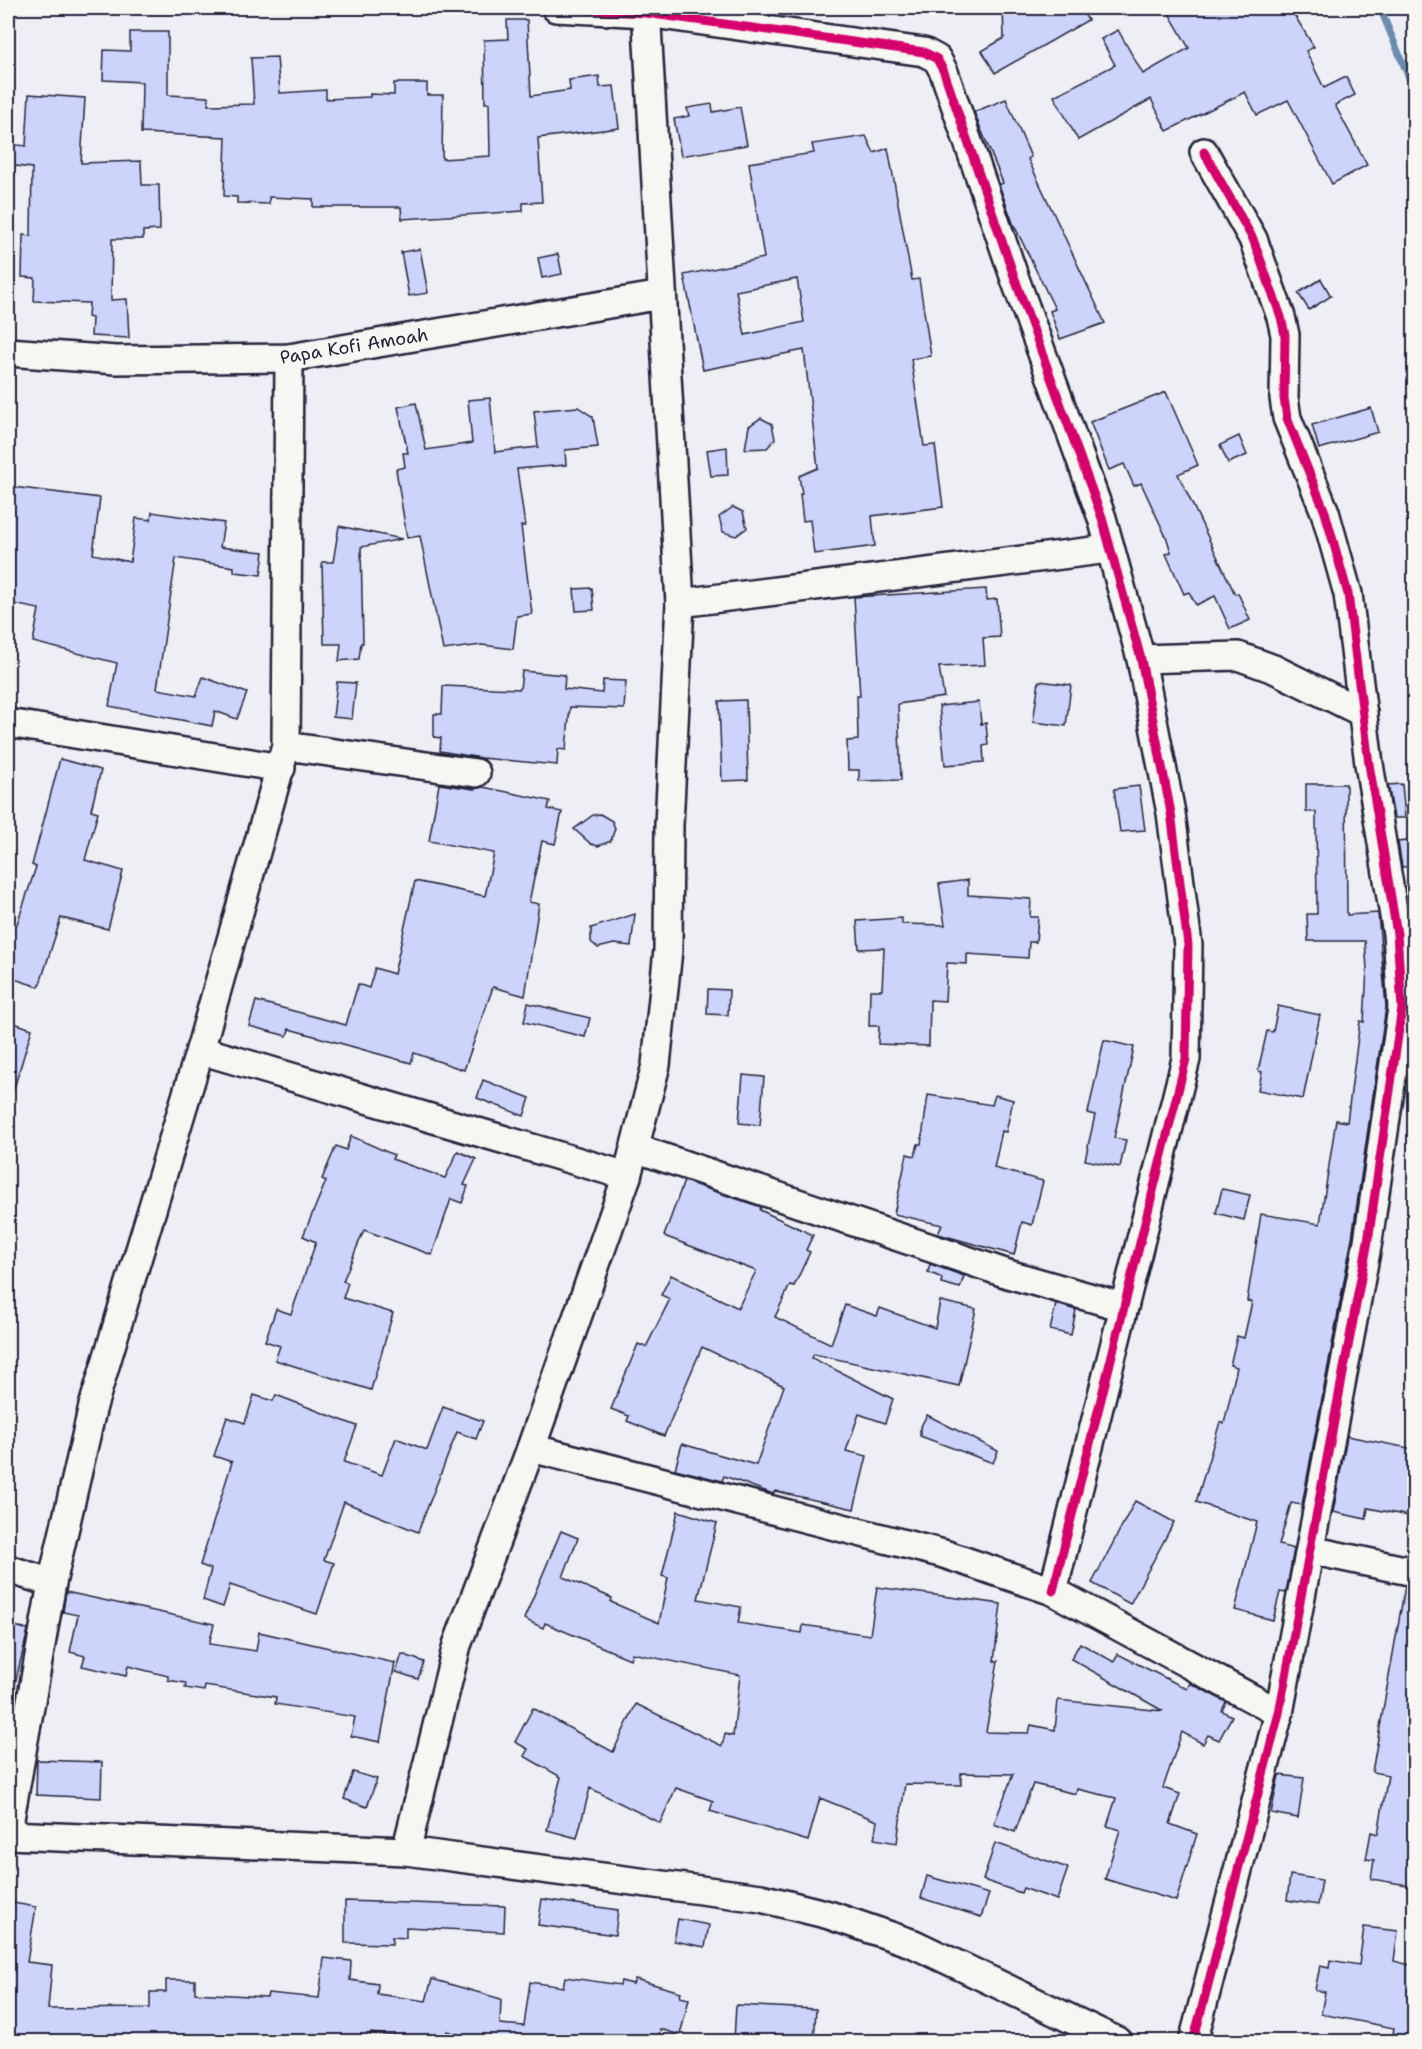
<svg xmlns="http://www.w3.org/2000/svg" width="1422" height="2049" viewBox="0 0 1422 2049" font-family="'Shantell Sans',sans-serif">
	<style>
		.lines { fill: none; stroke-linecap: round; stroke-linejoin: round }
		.stream { stroke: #6b8caf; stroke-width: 7 }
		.building { fill: #ccd4fc; stroke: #22223b; stroke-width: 1.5; fill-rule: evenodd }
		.street-casing { stroke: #22223b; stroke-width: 32 }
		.street { stroke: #f6f6f2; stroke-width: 27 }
		.cycleway-casing { stroke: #f6f6f2; stroke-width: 13 }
		.cycleway { stroke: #d6006c; stroke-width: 9 }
		.labels { text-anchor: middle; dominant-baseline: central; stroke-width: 5; stroke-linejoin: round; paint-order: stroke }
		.street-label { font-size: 18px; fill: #22223b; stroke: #f6f6f2 }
	</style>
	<rect width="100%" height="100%" fill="#eeeff4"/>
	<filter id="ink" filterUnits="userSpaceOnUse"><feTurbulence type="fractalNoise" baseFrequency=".0167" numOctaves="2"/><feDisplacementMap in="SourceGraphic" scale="12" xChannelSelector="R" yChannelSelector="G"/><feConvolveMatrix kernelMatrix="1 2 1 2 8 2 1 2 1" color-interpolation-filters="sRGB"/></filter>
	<g filter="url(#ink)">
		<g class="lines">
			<path class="stream" d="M 1380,8 L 1414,90"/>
		</g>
		<g class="building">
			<path d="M 1003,8 L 1080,8 L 1088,20 L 995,73 L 982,51 L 1004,38 Z"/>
			<path d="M 1166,8 L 1290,8 L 1314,47 L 1306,51 L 1324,88 L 1346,77 L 1355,95 L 1335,105 L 1367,165 L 1332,184 L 1288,100 L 1257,115 L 1245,92 L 1167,131 L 1151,99 L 1078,140 L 1054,96 L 1115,65 L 1101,39 L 1118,30 L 1143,74 L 1189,48 Z"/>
			<path d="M 507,20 L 527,20 L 531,96 L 570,90 L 569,80 L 599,76 L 600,87 L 614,86 L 619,128 L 538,138 L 542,202 L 523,203 L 523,211 L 402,219 L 401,207 L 313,207 L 313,199 L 269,197 L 269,204 L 237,203 L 237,197 L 224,196 L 226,137 L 141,133 L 142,82 L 103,80 L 104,50 L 130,51 L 130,32 L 168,32 L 168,95 L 209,97 L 208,105 L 254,104 L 251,58 L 277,57 L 280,93 L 326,90 L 326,99 L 370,97 L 370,94 L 394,95 L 394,83 L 427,83 L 427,95 L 443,95 L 442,159 L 490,156 L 489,103 L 485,103 L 484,40 L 508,39 Z"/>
			<path d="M 29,94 L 85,98 L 81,163 L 141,161 L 142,185 L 159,185 L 160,230 L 143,231 L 143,239 L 112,239 L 111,300 L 127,299 L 129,338 L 91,336 L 92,318 L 88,317 L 89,303 L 34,301 L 35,278 L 22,277 L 23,235 L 31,236 L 32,168 L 8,165 L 8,144 L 26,146 Z"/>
			<path d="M 1006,99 L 1031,157 L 1028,159 L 1105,323 L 1060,339 L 1050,311 L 1055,309 L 1013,223 L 999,185 L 1003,183 L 974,112 Z"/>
			<path d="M 712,104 L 713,112 L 740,107 L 747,145 L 681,156 L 674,119 L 689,116 L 687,108 Z"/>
			<path d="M 866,136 L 874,153 L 888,148 L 912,280 L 919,279 L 931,356 L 911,359 L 924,446 L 935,445 L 943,507 L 872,516 L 875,546 L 814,554 L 810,520 L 803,521 L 800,494 L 802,494 L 799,476 L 818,468 L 804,350 L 703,370 L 684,275 L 764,258 L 749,163 L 814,153 L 812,144 ZM 797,279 L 804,322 L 745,335 L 736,291 Z"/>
			<path d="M 420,249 L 428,293 L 409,296 L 401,252 Z"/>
			<path d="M 558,254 L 562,274 L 542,278 L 538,258 Z"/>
			<path d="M 1321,279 L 1331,296 L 1309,310 L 1298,293 Z"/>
			<path d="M 1166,392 L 1198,465 L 1178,474 L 1235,594 L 1238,593 L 1250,620 L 1230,629 L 1215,596 L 1196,605 L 1189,592 L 1184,594 L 1166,554 L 1171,552 L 1167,539 L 1141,483 L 1134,486 L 1124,464 L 1109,470 L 1090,422 Z"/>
			<path d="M 490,398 L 495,452 L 538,447 L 534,411 L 578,407 L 593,417 L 598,447 L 565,450 L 566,465 L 517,469 L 525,526 L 521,526 L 532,614 L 517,616 L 513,649 L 482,645 L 443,650 L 420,536 L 407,538 L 396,469 L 405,467 L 403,453 L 408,453 L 398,407 L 416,403 L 426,450 L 472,443 L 468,400 Z"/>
			<path d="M 1371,408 L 1378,432 L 1319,449 L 1312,425 Z"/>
			<path d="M 761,418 L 772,424 L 775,439 L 767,448 L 745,449 L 749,426 Z"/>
			<path d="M 1239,436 L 1247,455 L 1228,463 L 1220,445 Z"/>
			<path d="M 727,447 L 728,475 L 711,476 L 707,450 Z"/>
			<path d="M 13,487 L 100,498 L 93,554 L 130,562 L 136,518 L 151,520 L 152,512 L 224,523 L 220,547 L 264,552 L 261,575 L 234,572 L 234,567 L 176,558 L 157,689 L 196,696 L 203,677 L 247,693 L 237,719 L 215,711 L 212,726 L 109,706 L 117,663 L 33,642 L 39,609 L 8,603 L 8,531 Z"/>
			<path d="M 733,507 L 743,512 L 747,528 L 736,536 L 723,532 L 719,517 Z"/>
			<path d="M 339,526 L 402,539 L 361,547 L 363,643 L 361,643 L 359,659 L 339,661 L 341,644 L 324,644 L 322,562 L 333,562 Z"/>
			<path d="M 592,588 L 594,610 L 576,611 L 574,589 Z"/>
			<path d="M 986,589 L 987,600 L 997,599 L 1000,637 L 983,638 L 985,665 L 939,667 L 944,697 L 898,704 L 901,780 L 859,781 L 859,770 L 848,770 L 847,741 L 858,740 L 857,696 L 860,696 L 854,597 Z"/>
			<path d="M 522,671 L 565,675 L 564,689 L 602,693 L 603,680 L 626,681 L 624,709 L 570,707 L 566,750 L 558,749 L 557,765 L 481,758 L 440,751 L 441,738 L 434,737 L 434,714 L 442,714 L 443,686 L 520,689 Z"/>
			<path d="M 1039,681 L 1071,685 L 1066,726 L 1033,722 Z"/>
			<path d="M 337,682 L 356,683 L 352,719 L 333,717 Z"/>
			<path d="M 746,700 L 748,780 L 722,781 L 719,701 Z"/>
			<path d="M 979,702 L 981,724 L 986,723 L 988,745 L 983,746 L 984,762 L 945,765 L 939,706 Z"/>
			<path d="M 60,759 L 101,770 L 91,810 L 98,812 L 85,860 L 123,871 L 108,929 L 61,918 L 39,987 L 8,977 L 8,924 L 16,927 L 36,867 L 32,865 Z"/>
			<path d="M 439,784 L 474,789 L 483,787 L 550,801 L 548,809 L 562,812 L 555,844 L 542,841 L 529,902 L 539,904 L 525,996 L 493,987 L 464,1070 L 414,1053 L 411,1063 L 289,1029 L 287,1036 L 249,1026 L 256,1001 L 346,1025 L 358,984 L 369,988 L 375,968 L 394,974 L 415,881 L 485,896 L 494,853 L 429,841 Z"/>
			<path d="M 1306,784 L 1346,784 L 1347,915 L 1378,913 L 1386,1007 L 1352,1238 L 1302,1505 L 1291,1503 L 1279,1545 L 1294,1549 L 1286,1593 L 1280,1592 L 1273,1620 L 1235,1610 L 1257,1522 L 1196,1502 L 1220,1422 L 1224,1424 L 1237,1367 L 1230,1365 L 1237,1336 L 1244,1338 L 1252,1302 L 1247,1301 L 1261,1214 L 1320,1224 L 1336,1120 L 1347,1122 L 1360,1021 L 1364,1022 L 1367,969 L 1365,941 L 1308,941 L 1307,914 L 1317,914 L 1316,812 L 1306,812 Z"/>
			<path d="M 1402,784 L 1405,818 L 1394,818 L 1388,785 Z"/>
			<path d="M 1139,786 L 1145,830 L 1120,832 L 1114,789 Z"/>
			<path d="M 600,814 L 612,821 L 615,828 L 611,841 L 598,846 L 591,844 L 574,829 L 593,815 Z"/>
			<path d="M 1414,840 L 1414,866 L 1402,867 L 1398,842 Z"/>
			<path d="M 968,880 L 968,895 L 1031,899 L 1030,917 L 1038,917 L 1036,942 L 1029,942 L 1028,958 L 967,954 L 967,964 L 947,963 L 945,1001 L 930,1000 L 929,1046 L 878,1044 L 879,1026 L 869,1026 L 870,990 L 882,990 L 884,948 L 859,949 L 857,921 L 902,918 L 902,924 L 945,925 L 939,884 Z"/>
			<path d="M 635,914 L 631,946 L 614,944 L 598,948 L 591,942 L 591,928 Z"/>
			<path d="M 708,989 L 729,990 L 728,1015 L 707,1014 Z"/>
			<path d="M 528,1003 L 590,1018 L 585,1037 L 524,1022 Z"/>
			<path d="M 1278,1006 L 1320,1015 L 1303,1099 L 1258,1090 L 1262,1072 L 1258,1071 L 1267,1031 L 1273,1032 Z"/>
			<path d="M 8,1021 L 32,1029 L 12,1095 L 8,1094 Z"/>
			<path d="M 1104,1040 L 1134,1047 L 1114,1138 L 1126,1140 L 1120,1167 L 1085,1160 L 1095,1115 L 1088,1113 Z"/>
			<path d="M 743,1075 L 764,1077 L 760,1125 L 739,1123 Z"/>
			<path d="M 483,1080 L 530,1098 L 524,1116 L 477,1098 Z"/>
			<path d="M 928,1095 L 992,1105 L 995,1095 L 1013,1100 L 1006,1132 L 1002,1131 L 994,1168 L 1043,1181 L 1032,1225 L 1022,1222 L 1014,1255 L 938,1234 L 942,1225 L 894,1214 L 907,1154 L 915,1156 L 918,1144 L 921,1144 Z"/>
			<path d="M 351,1136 L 394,1155 L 392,1159 L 445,1178 L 458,1151 L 476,1159 L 464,1185 L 468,1186 L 462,1203 L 451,1199 L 432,1255 L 364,1230 L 343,1281 L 348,1283 L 343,1298 L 393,1313 L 371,1390 L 275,1360 L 280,1346 L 265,1341 L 276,1309 L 291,1314 L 316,1242 L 303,1236 L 326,1181 L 322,1179 L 336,1146 L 346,1150 Z"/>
			<path d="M 684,1181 L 761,1207 L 760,1210 L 813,1235 L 806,1250 L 810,1252 L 794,1286 L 790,1285 L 775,1317 L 831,1344 L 845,1305 L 877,1316 L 880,1308 L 935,1328 L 940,1301 L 976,1309 L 959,1386 L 814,1354 L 812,1358 L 893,1399 L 885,1423 L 859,1414 L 846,1451 L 867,1456 L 854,1509 L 775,1491 L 773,1494 L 724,1476 L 722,1481 L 675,1469 L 682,1444 L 756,1465 L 784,1386 L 702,1347 L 664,1436 L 627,1421 L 629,1416 L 611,1409 L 638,1344 L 646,1347 L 670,1299 L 661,1295 L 671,1275 L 738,1308 L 756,1271 L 664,1236 Z"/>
			<path d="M 1222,1189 L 1250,1195 L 1244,1220 L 1216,1213 Z"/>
			<path d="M 930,1264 L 964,1276 L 960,1288 L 941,1283 L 942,1278 L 928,1272 Z"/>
			<path d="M 1056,1304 L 1076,1310 L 1071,1335 L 1050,1330 Z"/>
			<path d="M 254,1395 L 273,1401 L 276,1395 L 357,1426 L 344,1462 L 382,1475 L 396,1438 L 427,1450 L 443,1407 L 483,1421 L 476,1439 L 457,1432 L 418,1532 L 344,1502 L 324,1560 L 334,1563 L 317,1614 L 230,1585 L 223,1607 L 203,1600 L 211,1569 L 200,1565 L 232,1462 L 214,1456 L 227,1417 L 245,1423 Z"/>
			<path d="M 927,1415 L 998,1451 L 993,1463 L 920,1436 L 920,1428 Z"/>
			<path d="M 1347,1436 L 1414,1449 L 1414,1517 L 1368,1508 L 1366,1519 L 1333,1512 Z"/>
			<path d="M 1135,1501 L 1174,1522 L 1130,1604 L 1092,1583 Z"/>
			<path d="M 678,1511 L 717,1523 L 698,1599 L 741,1607 L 738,1623 L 802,1633 L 803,1625 L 870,1635 L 877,1587 L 1001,1604 L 994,1661 L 998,1661 L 986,1732 L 1029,1733 L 1031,1725 L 1055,1730 L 1058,1700 L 1163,1711 L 1071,1659 L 1080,1643 L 1114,1662 L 1118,1654 L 1187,1689 L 1190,1683 L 1226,1702 L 1222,1711 L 1232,1716 L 1219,1740 L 1208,1735 L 1203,1744 L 1182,1732 L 1163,1788 L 1180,1794 L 1170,1824 L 1197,1834 L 1176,1901 L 1105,1879 L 1120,1830 L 1107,1826 L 1116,1798 L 1077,1789 L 1076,1794 L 1033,1784 L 1015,1832 L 994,1824 L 1013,1774 L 961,1773 L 961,1785 L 905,1784 L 897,1843 L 874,1839 L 877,1821 L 820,1798 L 808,1841 L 710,1811 L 713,1801 L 676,1788 L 660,1823 L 590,1788 L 577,1838 L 547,1830 L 561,1777 L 524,1756 L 528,1749 L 515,1742 L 533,1708 L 613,1752 L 636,1704 L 722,1746 L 725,1734 L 733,1736 L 740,1675 L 632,1653 L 630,1659 L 545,1623 L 543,1628 L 524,1619 L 561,1531 L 578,1538 L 563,1577 L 612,1598 L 611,1602 L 659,1623 L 668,1578 L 662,1576 Z"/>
			<path d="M 1405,1586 L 1414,1587 L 1414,1886 L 1371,1879 L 1374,1860 L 1366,1859 L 1371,1832 L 1378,1834 L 1388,1775 L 1372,1772 Z"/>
			<path d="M 66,1592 L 214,1624 L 209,1644 L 256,1651 L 259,1632 L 395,1663 L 380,1742 L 351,1736 L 355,1717 L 275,1704 L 276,1697 L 205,1686 L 204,1691 L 185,1688 L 186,1683 L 168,1680 L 168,1676 L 128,1666 L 126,1676 L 82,1666 L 85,1656 L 70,1652 L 78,1615 L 63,1612 Z"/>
			<path d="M 12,1625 L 28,1630 L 12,1696 L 8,1696 L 8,1642 Z"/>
			<path d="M 402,1654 L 424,1662 L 418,1679 L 396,1672 Z"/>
			<path d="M 37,1760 L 102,1762 L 101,1798 L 36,1795 Z"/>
			<path d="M 353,1772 L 377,1779 L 367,1807 L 344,1799 Z"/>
			<path d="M 1279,1775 L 1304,1778 L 1298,1818 L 1271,1813 Z"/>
			<path d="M 995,1843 L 1068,1868 L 1057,1900 L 1023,1888 L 1021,1893 L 983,1880 Z"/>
			<path d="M 1290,1875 L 1322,1880 L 1318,1905 L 1287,1900 Z"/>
			<path d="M 927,1876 L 989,1894 L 981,1917 L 921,1898 Z"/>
			<path d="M 542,1899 L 618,1910 L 615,1935 L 538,1925 Z"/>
			<path d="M 345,1901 L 505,1906 L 504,1932 L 406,1927 L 406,1938 L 392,1937 L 392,1944 L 345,1943 Z"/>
			<path d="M 8,1902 L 36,1907 L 27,1962 L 52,1965 L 48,2009 L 150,2008 L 150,1992 L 166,1992 L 166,1980 L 195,1980 L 195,1993 L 267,1997 L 268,1993 L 319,1998 L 324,1958 L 351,1961 L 350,1980 L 378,1984 L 377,1994 L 426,2001 L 432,1979 L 501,1999 L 500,2024 L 524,2026 L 530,1982 L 563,1987 L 565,1977 L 620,1985 L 621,1981 L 633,1984 L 635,1979 L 681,1992 L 680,1997 L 689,1999 L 680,2035 L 660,2029 L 658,2042 L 483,2042 L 447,2031 L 446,2042 L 416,2042 L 416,2039 L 370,2033 L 369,2042 L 308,2042 L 231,2034 L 231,2040 L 132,2038 L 132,2041 L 8,2042 Z"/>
			<path d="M 678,1919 L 709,1925 L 705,1947 L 674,1941 Z"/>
			<path d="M 1364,1927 L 1398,1931 L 1394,1961 L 1414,1966 L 1414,2038 L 1393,2033 L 1394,2028 L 1321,2014 L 1325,1992 L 1315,1990 L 1320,1966 L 1329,1968 L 1330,1960 L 1359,1965 Z"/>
			<path d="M 736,2005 L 816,2009 L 814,2042 L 734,2040 Z"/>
		</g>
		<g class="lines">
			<g class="street-casing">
				<g id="street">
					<path d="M 556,8 L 646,13 L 924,52 L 937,59 L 944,72 L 1015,279 L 1102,518 L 1141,659 L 1171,813 L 1188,945 L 1186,1059 L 1053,1591"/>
					<path d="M 8,352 L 116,360 L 289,358 L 662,295"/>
					<path d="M 680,603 L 1109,549"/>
					<path d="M 1141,659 L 1238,656 L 1274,669 L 1363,713"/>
					<path d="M 8,723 L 281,768"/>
					<path d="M 286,746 L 476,773"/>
					<path d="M 200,1050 L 627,1176"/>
					<path d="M 635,1148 L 1008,1274 L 1124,1307"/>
					<path d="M 531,1448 L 944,1554 L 1053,1591 L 1279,1713"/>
					<path d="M 1310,1550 L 1414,1572"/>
					<path d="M 8,1569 L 52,1583"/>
					<path d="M 8,1830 L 52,1583 L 93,1406 L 200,1050 L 286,746 L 289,358"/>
					<path d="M 8,1835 L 406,1851 L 761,1898 L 829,1915 L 914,1944 L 1119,2042"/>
					<path d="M 406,1851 L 457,1645 L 531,1448 L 627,1176 L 656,1065 L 668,950 L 669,825 L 680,603 L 646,8"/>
					<path d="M 1193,2042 L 1279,1713 L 1368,1241 L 1402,1008 L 1397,934 L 1369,764 L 1348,594 L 1325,512 L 1287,418 L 1284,398 L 1285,335 L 1281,317 L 1253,239 L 1204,152"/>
				</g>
			</g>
			<use href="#street" class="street"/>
			<g class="cycleway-casing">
				<g id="cycleway">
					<path d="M 556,8 L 646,13 L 924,52 L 937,59 L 944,72 L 1015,279 L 1102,518 L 1141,659 L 1171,813 L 1188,945 L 1186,1059 L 1053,1591"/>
					<path d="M 1193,2042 L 1279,1713 L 1368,1241 L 1402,1008 L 1397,934 L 1369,764 L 1348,594 L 1325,512 L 1287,418 L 1284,398 L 1285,335 L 1281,317 L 1253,239 L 1204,152"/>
				</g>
			</g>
			<use href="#cycleway" class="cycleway"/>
		</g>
	</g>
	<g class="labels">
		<g class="street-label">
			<text transform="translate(354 346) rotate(-9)">Papa Kofi Amoah</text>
		</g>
	</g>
	<rect width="1422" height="2049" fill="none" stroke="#f6f6f2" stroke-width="30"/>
	<rect x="15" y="15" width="1392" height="2019" fill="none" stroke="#22223b" stroke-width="2" filter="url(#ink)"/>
</svg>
